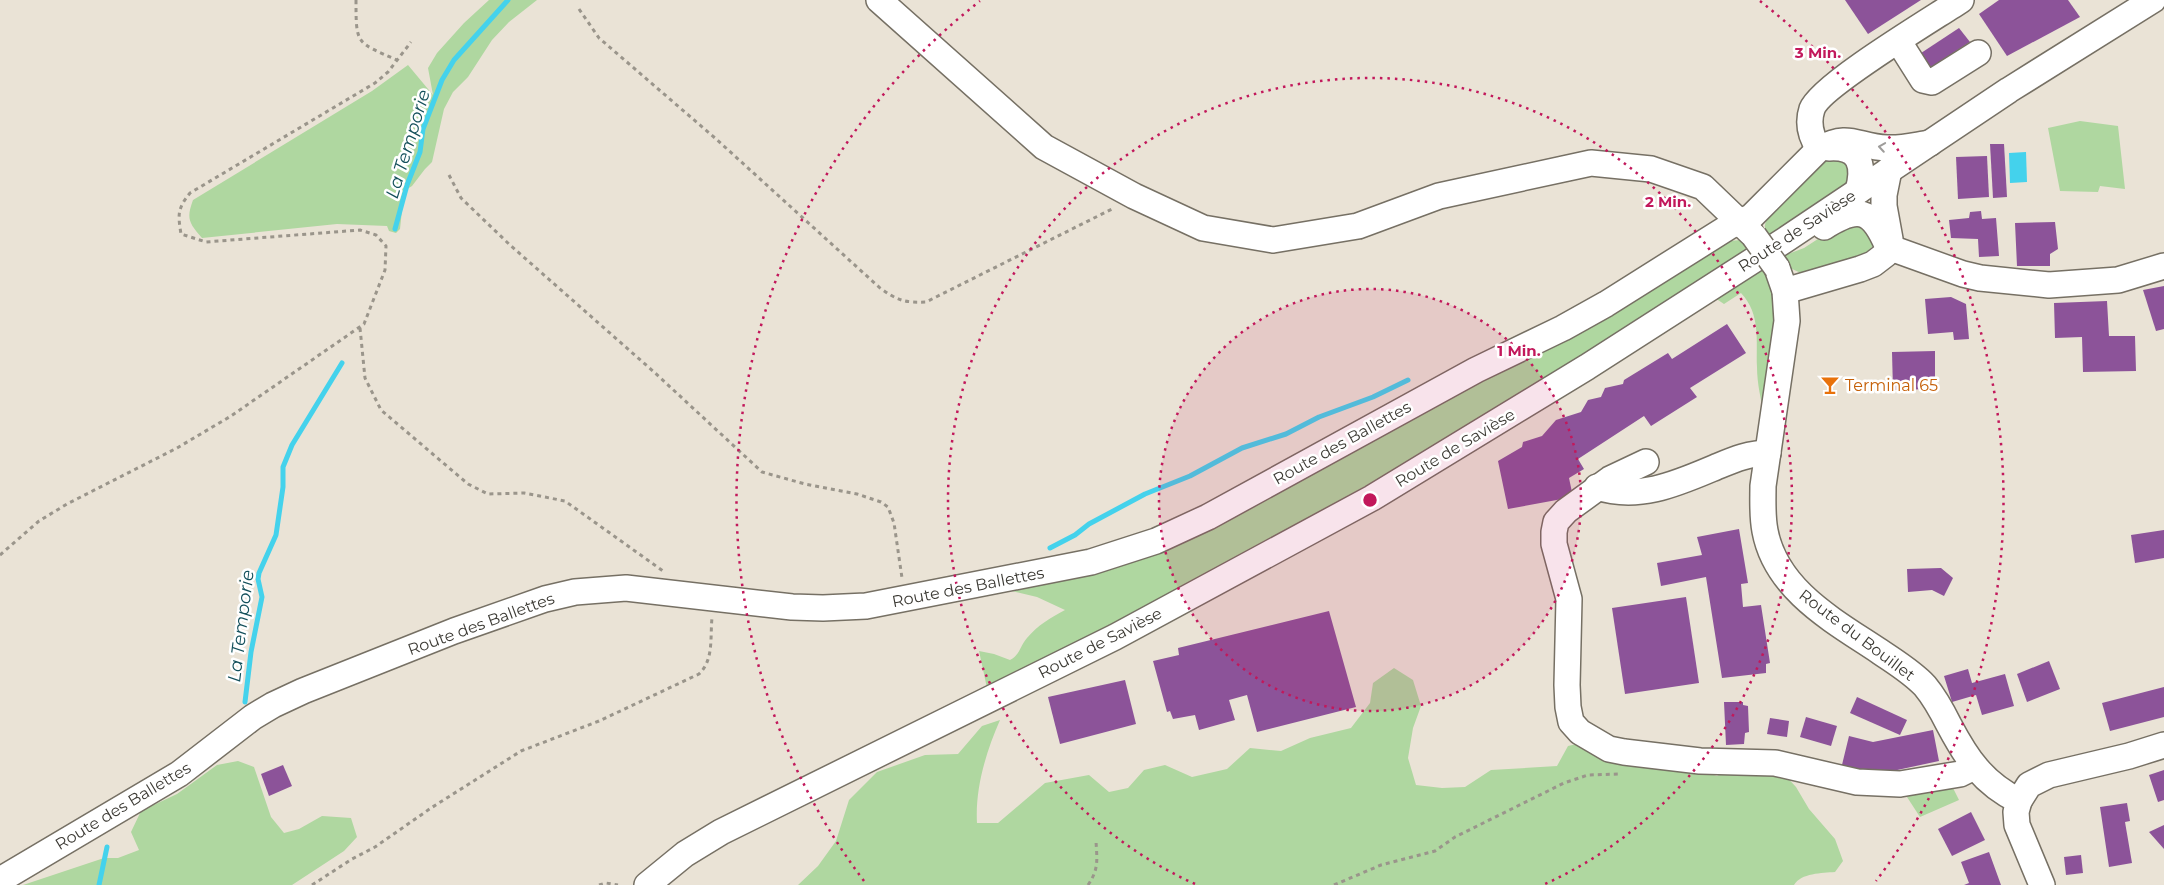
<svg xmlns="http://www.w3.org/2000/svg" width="2164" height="885" viewBox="0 0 2164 885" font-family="Montserrat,sans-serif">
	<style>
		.green { fill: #afd7a0 }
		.water { fill: #44d2ec }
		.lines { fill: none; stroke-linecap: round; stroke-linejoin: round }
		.stream { stroke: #44d2ec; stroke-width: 5 }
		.building { fill: #8c5399 }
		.minor-casing { stroke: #767064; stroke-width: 28 }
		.path { stroke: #9a958b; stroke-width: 3; stroke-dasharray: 4 4; stroke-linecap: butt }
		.minor { stroke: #fff; stroke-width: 25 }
		.minor-bridge-casing { stroke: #767064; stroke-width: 28; stroke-linecap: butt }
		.minor-bridge { stroke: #fff; stroke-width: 25 }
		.oneway { stroke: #9e9c9a }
		.ring { fill: none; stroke: #c2185b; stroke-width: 2.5; stroke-dasharray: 2.5 5 }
		.labels { text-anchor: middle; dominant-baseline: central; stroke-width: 5; stroke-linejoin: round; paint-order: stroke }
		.street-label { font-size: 16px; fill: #3c3a34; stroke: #fff }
		.food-label { font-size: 16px; fill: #c56008; stroke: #fff; text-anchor: start }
		.water-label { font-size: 18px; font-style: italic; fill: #14505b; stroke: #fff }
		.centre { fill: #c2185b; stroke: #fff; stroke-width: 2.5 }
		.ring-label { font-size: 15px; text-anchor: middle; font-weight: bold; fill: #c2185b; stroke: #fff; stroke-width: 5; stroke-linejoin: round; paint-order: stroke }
	</style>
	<rect width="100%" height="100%" fill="#eae3d6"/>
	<g class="green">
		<path d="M 489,0 L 537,0 L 509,22 L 492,40 L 468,77 L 453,92 L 444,109 L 432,162 L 425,169 L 412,186 L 404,191 L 400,229 L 396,233 L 389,231 L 387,226 L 337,224 L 202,238 C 189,223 186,219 193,200 L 372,91 L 408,65 L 433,95 L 428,68 L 437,53 L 464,23 Z"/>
		<path d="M 2080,121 L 2118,126 L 2125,189 L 2100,186 L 2098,192 L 2060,191 L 2048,128 Z"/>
		<path d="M 1828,157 L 1852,161 L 1849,185 L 1769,238 C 1765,232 1763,226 1767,220 C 1776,199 1811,173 1828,157 Z"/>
		<path d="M 1864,223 L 1874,245 L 1865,254 L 1803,274 L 1790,268 L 1783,256 L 1804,248 L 1821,237 Z"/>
		<path d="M 1741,240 L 1750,251 L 1412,460 L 1199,579 L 987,688 L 979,651 L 994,654 L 1010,660 C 1020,655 1020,646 1027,638 C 1038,625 1050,618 1065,610 L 1037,597 L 1012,591 L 1022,586 L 1059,578 L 1729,241 Z"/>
		<path d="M 1762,267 L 1773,283 L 1777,309 L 1765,417 C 1761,401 1757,383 1757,367 C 1756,341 1761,314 1741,293 L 1724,304 L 1715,298 Z"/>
		<path d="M 1394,668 L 1413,680 L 1421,706 L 1413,728 L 1408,758 L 1416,785 L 1442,788 L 1465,787 L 1491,770 L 1557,766 L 1568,746 L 1590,741 L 1689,767 L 1717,776 L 1736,765 L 1782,772 L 1796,787 L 1809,809 L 1835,839 L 1843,861 L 1835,872 C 1822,873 1801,873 1794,885 L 798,885 L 818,866 L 836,841 L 849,800 L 877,772 L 925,755 L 958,754 L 982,726 L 1000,720 C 986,752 975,788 977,823 L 998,823 L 1045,783 L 1089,775 L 1109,792 L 1128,788 L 1144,770 L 1165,765 L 1192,777 L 1227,769 L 1250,748 L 1281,751 L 1310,738 L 1351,728 L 1370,703 L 1373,683 Z"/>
		<path d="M 238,761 L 254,767 L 271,817 L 284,833 L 299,829 L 322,816 L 351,818 L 357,837 L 344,851 L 292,885 L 23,885 L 104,858 L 118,858 L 139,850 L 131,832 L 141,811 L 177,794 L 217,765 Z"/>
		<path d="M 1931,784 L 1951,784 L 1959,800 L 1920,817 L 1907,797 Z"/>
	</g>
	<path class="water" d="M 2026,152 L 2027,182 L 2010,183 L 2009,153 Z"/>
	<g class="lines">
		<g class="stream">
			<path d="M 395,229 L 407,185 L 420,152 L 423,129 L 442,80 L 454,60 L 508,0"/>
			<path d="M 1050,548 L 1075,535 L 1089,524 L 1145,494 L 1190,476 L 1242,448 L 1286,434 L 1319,417 L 1373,397 L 1408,380"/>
			<path d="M 245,702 L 251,652 L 262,597 L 258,579 L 259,573 L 276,535 L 283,487 L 283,467 L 292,445 L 342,363"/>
			<path d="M 99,885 L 107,847"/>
		</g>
	</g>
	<g class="building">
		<path d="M 1845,0 L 1921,0 L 1868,34 Z"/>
		<path d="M 1999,0 L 2068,0 L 2080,17 L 2007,56 L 1979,14 Z"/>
		<path d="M 1959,28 L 1970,42 L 1925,71 L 1915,57 Z"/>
		<path d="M 1990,144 L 2004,144 L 2007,197 L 1993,198 Z"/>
		<path d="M 1987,156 L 1989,197 L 1958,199 L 1956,157 Z"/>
		<path d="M 1981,211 L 1982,219 L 1996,218 L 1999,256 L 1979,257 L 1978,239 L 1951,238 L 1949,220 L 1969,218 L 1970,212 Z"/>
		<path d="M 2055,222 L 2058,249 L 2050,254 L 2050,266 L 2017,266 L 2015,223 Z"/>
		<path d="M 2164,286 L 2164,329 L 2156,331 L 2143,290 Z"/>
		<path d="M 1951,297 L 1966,304 L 1969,339 L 1954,340 L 1953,332 L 1928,334 L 1925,299 Z"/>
		<path d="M 2107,301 L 2109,336 L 2135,336 L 2136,371 L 2083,372 L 2082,337 L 2055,338 L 2054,303 Z"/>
		<path d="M 1727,324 L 1746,353 L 1690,388 L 1697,397 L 1651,426 L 1644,416 L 1578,459 L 1584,469 L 1569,478 L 1573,497 L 1508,509 L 1498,461 L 1522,447 L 1523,442 L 1542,436 L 1556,420 L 1581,412 L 1588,400 L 1601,397 L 1605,388 L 1623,384 L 1624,380 L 1668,353 L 1672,359 Z"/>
		<path d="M 1935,351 L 1935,389 L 1893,390 L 1892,352 Z"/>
		<path d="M 1739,529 L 1748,583 L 1741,584 L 1743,607 L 1761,605 L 1770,663 L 1766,664 L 1766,673 L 1722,678 L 1706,577 L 1661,586 L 1657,563 L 1702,555 L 1697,537 Z"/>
		<path d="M 2164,530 L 2164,558 L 2135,563 L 2131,535 Z"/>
		<path d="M 1941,568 L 1953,578 L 1944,596 L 1932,590 L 1908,592 L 1907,569 Z"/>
		<path d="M 1686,597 L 1699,683 L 1625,694 L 1612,608 Z"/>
		<path d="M 1329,611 L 1356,707 L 1257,732 L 1247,695 L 1229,700 L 1235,720 L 1199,730 L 1195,715 L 1173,719 L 1170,711 L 1167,712 L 1153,661 L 1179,655 L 1178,648 Z"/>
		<path d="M 2049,661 L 2060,689 L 2027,702 L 2017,674 Z"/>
		<path d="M 1968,669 L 1972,683 L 2005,674 L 2014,706 L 1982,715 L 1976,695 L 1952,702 L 1944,676 Z"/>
		<path d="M 1125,680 L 1136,724 L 1060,744 L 1048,697 Z"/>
		<path d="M 2164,687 L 2164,717 L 2110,731 L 2102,703 Z"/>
		<path d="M 1857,697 L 1907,720 L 1900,735 L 1850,713 Z"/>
		<path d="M 1724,702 L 1743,702 L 1743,705 L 1748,706 L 1749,732 L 1745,733 L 1744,744 L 1726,745 Z"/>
		<path d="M 1806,717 L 1837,726 L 1831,746 L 1800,737 Z"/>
		<path d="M 1770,718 L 1789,721 L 1787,737 L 1767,734 Z"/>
		<path d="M 1933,730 L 1939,761 L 1874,775 L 1841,769 L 1849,736 L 1873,742 Z"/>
		<path d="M 283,765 L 292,786 L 269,796 L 261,774 Z"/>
		<path d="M 2164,770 L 2164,800 L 2158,802 L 2149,775 Z"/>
		<path d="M 2127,803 L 2130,821 L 2125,822 L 2132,863 L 2109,867 L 2100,807 Z"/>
		<path d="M 1971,812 L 1985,840 L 1952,856 L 1938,829 Z"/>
		<path d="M 2164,825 L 2164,849 L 2149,832 Z"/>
		<path d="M 1989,852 L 2001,885 L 1964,885 L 1969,883 L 1961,862 Z"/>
		<path d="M 2081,855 L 2083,873 L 2066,875 L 2064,857 Z"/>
	</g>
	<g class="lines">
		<g class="minor-casing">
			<g id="minor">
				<path d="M 879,0 L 1044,147 L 1134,196 L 1203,228 L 1273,240 L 1358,226 L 1439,196 L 1591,163 L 1651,169 L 1703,187 L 1751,233"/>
				<path d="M 1899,42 L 1923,80 L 1932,82 L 1978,53"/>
				<path d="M 1829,148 C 1860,146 1865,165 1858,191"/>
				<path d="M 1819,149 C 1811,137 1807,124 1812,109 C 1820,86 1934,18 1961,0"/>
				<path d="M 1824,227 C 1858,206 1871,208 1887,245"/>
				<path d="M 1888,247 L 1963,274 L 1980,278 L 2049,285 L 2118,280 L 2164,266"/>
				<path d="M 1777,268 L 1785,291 L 1787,321 L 1763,486 C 1763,501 1762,516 1765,531 C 1776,590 1834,621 1879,651 C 1895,662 1912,672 1925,686 C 1935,698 1942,711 1949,725 C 1967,759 1983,783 2019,801"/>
				<path d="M 1785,291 L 1860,269 L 1873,264 L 1886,254 L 1890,239 L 1884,206 L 1884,195 L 1889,170"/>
				<path d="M 1646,462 L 1610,479 L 1566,511 L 1556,522 L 1554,532 L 1554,544 L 1569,599 L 1567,685 L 1568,707 L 1571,722 L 1580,732 L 1609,749 L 1624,752 L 1700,761 L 1775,763 L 1857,782 L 1900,784 L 1960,774 L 1974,767"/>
				<path d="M 1597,487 C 1639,501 1678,483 1716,467 C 1733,460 1749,453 1768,453"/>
				<path d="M 0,880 L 179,774 L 253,717 L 273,705 L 303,691 L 454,631 L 545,599 L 575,592 L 626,588 L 792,607 L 823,608 L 866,606 L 1091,562 L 1156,541 L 1208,517 L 1476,370 L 1563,328 L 1606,304 L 1730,226 L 1751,217 L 1819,149 C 1850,132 1857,147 1887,148 C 1901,149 1916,145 1930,143"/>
				<path d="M 647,885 L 685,854 L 721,832 L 1115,637 L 1372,498 L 1587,367 L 1785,240 L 2009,90 L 2153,0"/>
				<path d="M 2042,885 L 2017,825 L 2016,812 L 2019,801 L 2029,785 L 2049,775 L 2129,756 L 2164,745"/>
			</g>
		</g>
		<g class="path">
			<path d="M 356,0 C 356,45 356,42 397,60"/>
			<path d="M 579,9 L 599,38 L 715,138 L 880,288 C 897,300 904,303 926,302 L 1114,208"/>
			<path d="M 449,175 L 461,198 L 510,245 L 654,372 L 762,472 L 805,484 L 857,494 L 881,502 L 888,507 L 894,523 L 902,578"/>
			<path d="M 360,328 L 365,378 L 381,410 L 468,484 L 488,494 L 524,493 L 565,501 L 663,571"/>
			<path d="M 0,555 L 39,521 L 67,504 L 177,448 L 231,416 L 364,324 L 385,270 L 386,246 L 376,235 L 360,230 L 206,242 L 181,234 C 178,215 177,209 190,193 L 375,83 L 388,72 L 411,42"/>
			<path d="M 312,885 L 352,859 L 375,847 L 431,808 L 521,751 L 599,721 L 699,674 C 714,660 710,637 712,618"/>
			<path d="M 599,885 L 606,883 L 618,885"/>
			<path d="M 1088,885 C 1099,869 1097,860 1096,841"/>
			<path d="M 1334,885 L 1381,865 L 1435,851 L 1455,837 L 1564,783 L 1588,775 L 1620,774"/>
		</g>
		<use href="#minor" class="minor"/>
		<g class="minor-bridge-casing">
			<path id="minor-bridge" d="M 1754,236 L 1777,268"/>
		</g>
		<use href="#minor-bridge" class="minor-bridge"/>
	</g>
	<defs><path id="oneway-chevron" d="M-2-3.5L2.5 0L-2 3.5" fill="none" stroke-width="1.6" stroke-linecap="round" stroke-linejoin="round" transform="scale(1.25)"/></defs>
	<use class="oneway" href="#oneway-chevron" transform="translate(1882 147) rotate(-171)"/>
	<circle cx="1370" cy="500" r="211" fill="#c2185b" fill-opacity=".12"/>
	<g class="ring">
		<circle cx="1370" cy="500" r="211"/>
		<path d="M1195 884A422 422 0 1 1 1545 884"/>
		<path d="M864 881A633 633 0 0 1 980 1M1760 1A633 633 0 0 1 1876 881"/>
	</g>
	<defs>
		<g id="bar-bare" transform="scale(1.5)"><path d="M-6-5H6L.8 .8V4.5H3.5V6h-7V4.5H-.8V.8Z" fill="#e8710a" stroke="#fff" stroke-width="2.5" paint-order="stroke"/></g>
	</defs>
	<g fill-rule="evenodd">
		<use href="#bar-bare" x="1830" y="385"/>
	</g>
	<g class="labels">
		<g class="street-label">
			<text transform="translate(1797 231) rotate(-33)">Route de Savièse</text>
			<text transform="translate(1342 443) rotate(-29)">Route des Ballettes</text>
			<text transform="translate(1455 448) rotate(-31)">Route de Savièse</text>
			<text transform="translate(968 587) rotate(-11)">Route des Ballettes</text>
			<text transform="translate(481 624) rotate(-20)">Route des Ballettes</text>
			<text transform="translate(1857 635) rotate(37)">Route du Bouillet</text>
			<text transform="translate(1100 643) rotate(-27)">Route de Savièse</text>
			<text transform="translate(123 806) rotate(-31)">Route des Ballettes</text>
		</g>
		<g class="food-label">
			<text x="1845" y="385">Terminal 65</text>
		</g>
		<g class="water-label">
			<text transform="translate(408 144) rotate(-73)">La Temporie</text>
			<text transform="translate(241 626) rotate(-83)">La Temporie</text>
		</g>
	</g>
	<circle cx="1370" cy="500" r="8" class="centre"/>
	<g class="ring-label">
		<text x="1818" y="58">3 Min.</text>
		<text x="1668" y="207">2 Min.</text>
		<text x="1519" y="356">1 Min.</text>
	</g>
</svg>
